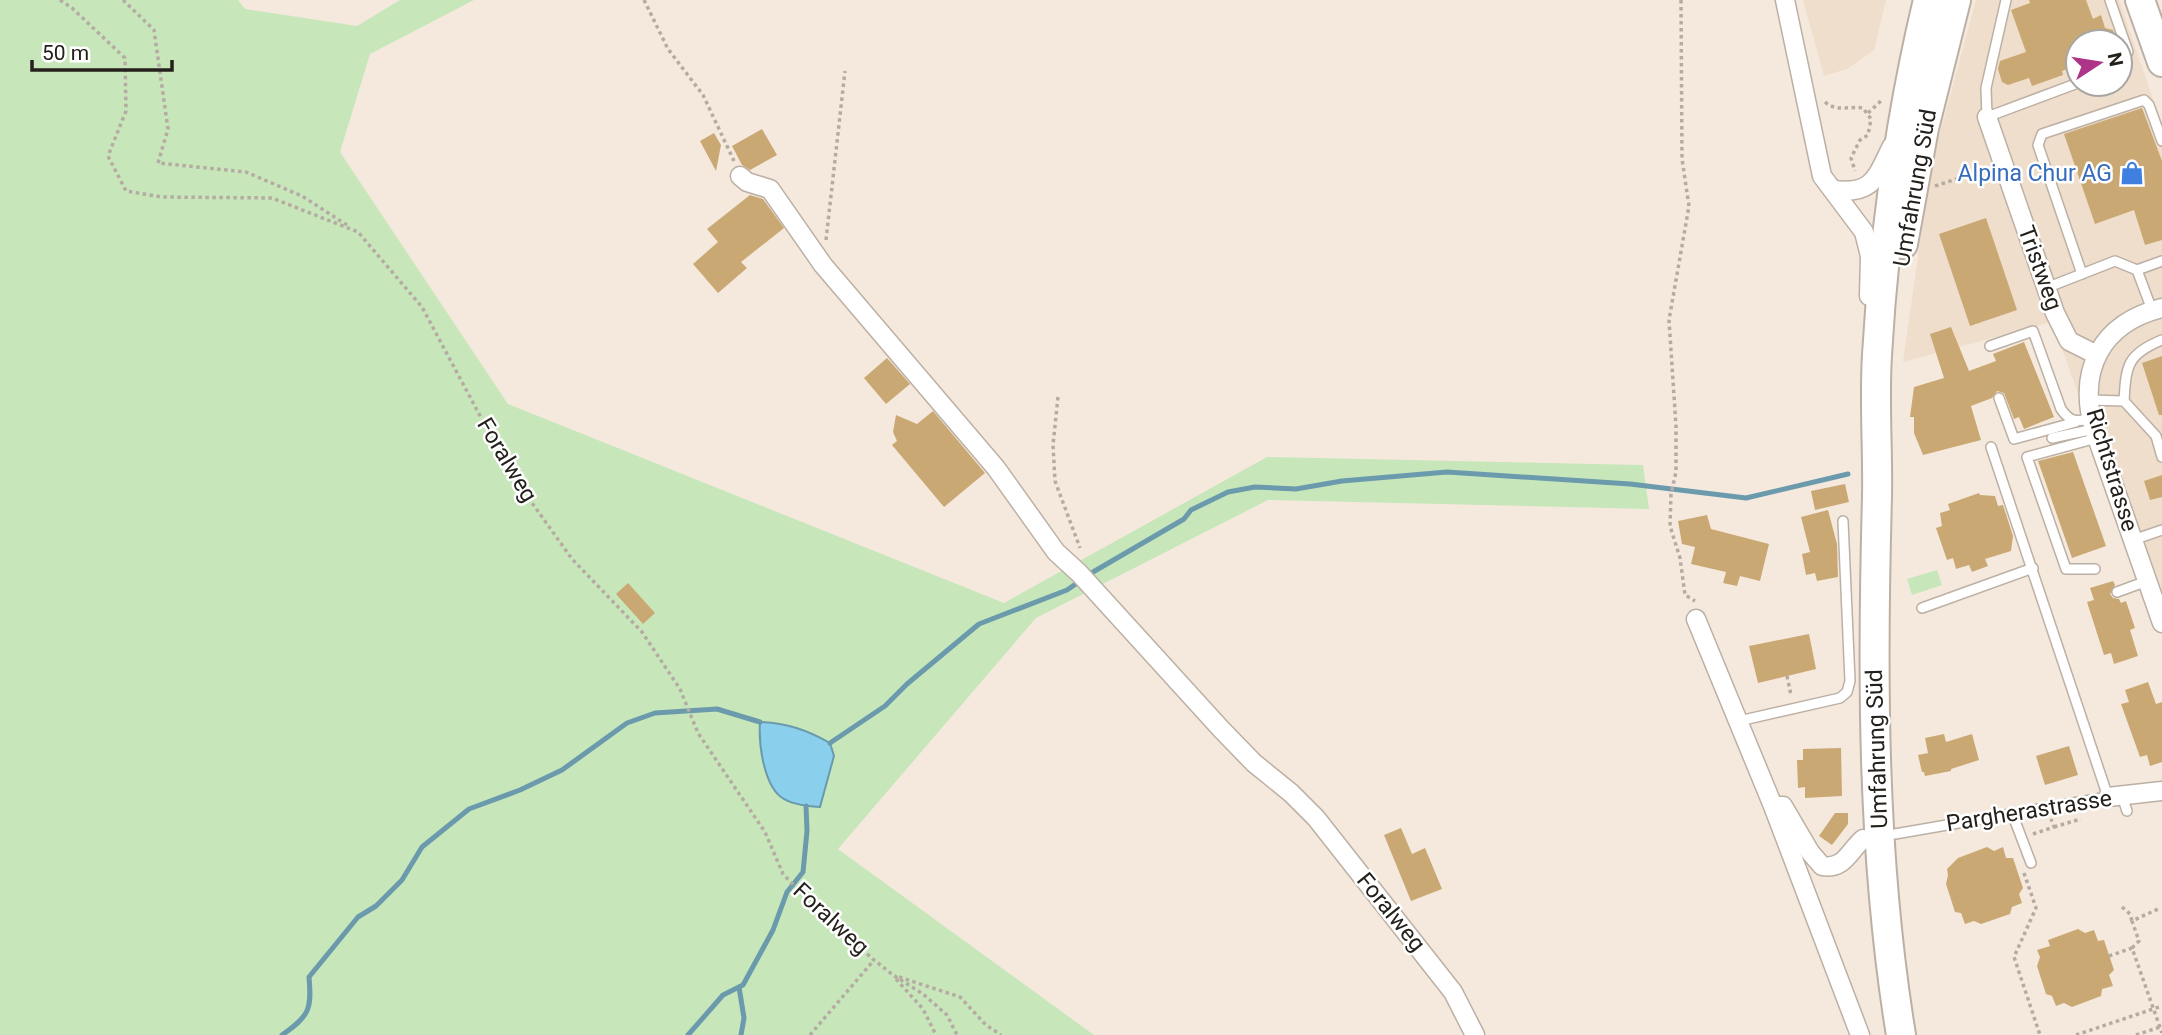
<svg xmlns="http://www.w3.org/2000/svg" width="2162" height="1035" viewBox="0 0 2162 1035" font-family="Roboto,sans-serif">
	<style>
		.built { fill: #efdecb; fill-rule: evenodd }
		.green { fill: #c7e7bb }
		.water { fill: #8acfec; stroke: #6b9aad; stroke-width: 2 }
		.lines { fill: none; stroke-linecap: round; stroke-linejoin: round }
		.stream { stroke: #6b9aad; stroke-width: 5 }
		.building { fill: #caa873 }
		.service-casing { stroke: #bcb0a4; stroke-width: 12 }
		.minor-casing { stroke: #bcb0a4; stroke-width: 21 }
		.primary-casing { stroke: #bcb0a4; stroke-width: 32 }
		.path { stroke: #b5aba2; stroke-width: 3.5; stroke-dasharray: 3.5 3.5; stroke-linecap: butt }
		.service { stroke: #fff; stroke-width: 9 }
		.minor { stroke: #fff; stroke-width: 18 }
		.primary { stroke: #fff; stroke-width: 28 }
		.labels { text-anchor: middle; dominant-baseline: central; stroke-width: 5; stroke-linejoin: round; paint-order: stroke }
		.shop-label { font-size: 23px; fill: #366cbe; stroke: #fff; text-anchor: end }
		.street-label { font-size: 23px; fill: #24201b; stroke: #fff }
	</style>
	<rect width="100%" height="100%" fill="#f5e9dd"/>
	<g class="built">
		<path d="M 1803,0 L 1886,0 L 1874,50 L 1847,69 L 1824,76 Z"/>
		<path d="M 1976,0 L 2119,0 L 2162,125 L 2162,623 L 2052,322 L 1903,362 L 1931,166 ZM 2078,42 L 2120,42 L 2120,84 L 2078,84 Z"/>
	</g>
	<g class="green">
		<path d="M 0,0 L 238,0 L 245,9 L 357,26 L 400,0 L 474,0 L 370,54 L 340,152 L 508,404 L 1004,603 L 1267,457 L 1643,465 L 1649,509 L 1268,500 L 1036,618 L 838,849 L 1094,1035 L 0,1035 Z"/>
		<path d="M 1937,570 L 1942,585 L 1912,595 L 1907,579 Z"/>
	</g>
	<path class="water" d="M 760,722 C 787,723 807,730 830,743 L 834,756 L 820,807 C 783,805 771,797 763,761 C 760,747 759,736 760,722 Z"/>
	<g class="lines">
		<g class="stream">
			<path d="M 830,743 L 885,706 L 907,684 L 979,624 L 1067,590 L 1093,572 L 1184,519 L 1191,510 L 1228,492 L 1255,487 L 1296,489 L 1342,481 L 1447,472 L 1630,484 L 1746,498 L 1848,474"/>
			<path d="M 739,987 L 744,1018 L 741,1035"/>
			<path d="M 282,1035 C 309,1016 312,1010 309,977 L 358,917 L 376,906 L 402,880 L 422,847 L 469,809 L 520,790 L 562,770 L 627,723 L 655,713 L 717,709 L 760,722"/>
			<path d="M 688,1035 L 723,995 L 743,985 L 773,930 L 787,892 L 803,872 L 807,831 L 806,806"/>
		</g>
	</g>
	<g class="building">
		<path d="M 2029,0 L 2086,0 L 2093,19 L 2101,15 L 2105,28 L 2113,30 L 2117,42 L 2078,42 L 2078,65 L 2062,71 L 2063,75 L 2032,86 L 2029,78 L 2008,85 L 2002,82 L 1998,69 L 2000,61 L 2026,52 L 2011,10 L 2030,3 Z"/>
		<path d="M 2142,108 L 2162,161 L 2162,240 L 2145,245 L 2134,210 L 2095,224 L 2064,134 Z"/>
		<path d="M 762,129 L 777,155 L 750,170 L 742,165 L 732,146 Z"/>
		<path d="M 714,133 L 721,145 L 716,171 L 700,141 Z"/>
		<path d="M 750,195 L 763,199 L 784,228 L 741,262 L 747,268 L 718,293 L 693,264 L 718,242 L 707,229 Z"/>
		<path d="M 1986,218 L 2017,310 L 1970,326 L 1939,234 Z"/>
		<path d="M 1951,327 L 1969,371 L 1996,361 L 1993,354 L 2024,342 L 2054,417 L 2024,429 L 2019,417 L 2014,419 L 2004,393 L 1997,391 L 1992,398 L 1971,406 L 1981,440 L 1923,455 L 1914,433 L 1914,417 L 1910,417 L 1914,387 L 1944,378 L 1930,334 Z"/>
		<path d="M 2162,356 L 2162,415 L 2159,415 L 2142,363 Z"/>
		<path d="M 887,358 L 910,384 L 886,404 L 864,378 Z"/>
		<path d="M 933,411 L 985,473 L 944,507 L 892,445 L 897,441 L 893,432 L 896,415 L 917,424 Z"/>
		<path d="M 2073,452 L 2106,546 L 2072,558 L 2038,461 Z"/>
		<path d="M 2162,475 L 2162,497 L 2150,500 L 2144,481 Z"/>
		<path d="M 1845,484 L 1849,502 L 1815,510 L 1811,491 Z"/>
		<path d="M 1979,493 L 1980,495 L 1995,496 L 1998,506 L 2003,505 L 2013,536 L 2011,551 L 1985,559 L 1988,566 L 1972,572 L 1969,565 L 1956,569 L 1953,558 L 1947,560 L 1936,528 L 1942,526 L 1940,513 L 1950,510 L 1948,504 Z"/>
		<path d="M 1828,510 L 1837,544 L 1838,577 L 1817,581 L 1815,573 L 1806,575 L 1802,554 L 1810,552 L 1801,517 Z"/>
		<path d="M 1707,515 L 1711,529 L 1769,544 L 1760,581 L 1740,576 L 1737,586 L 1723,583 L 1726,572 L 1691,564 L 1695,547 L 1682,544 L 1678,521 Z"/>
		<path d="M 2113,581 L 2115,585 L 2110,594 L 2113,598 L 2119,599 L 2121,603 L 2126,601 L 2135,628 L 2130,630 L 2138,656 L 2114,664 L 2111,653 L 2104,655 L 2087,602 L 2094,600 L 2090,588 Z"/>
		<path d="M 628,583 L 655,613 L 643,624 L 616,594 Z"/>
		<path d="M 1809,634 L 1816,669 L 1758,683 L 1749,646 Z"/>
		<path d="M 2148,682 L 2156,704 L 2162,702 L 2162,762 L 2150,766 L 2147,755 L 2140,757 L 2121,704 L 2129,702 L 2125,690 Z"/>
		<path d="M 1944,734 L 1946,742 L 1972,734 L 1979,760 L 1951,769 L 1951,771 L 1925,776 L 1924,772 L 1922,772 L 1918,755 L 1928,753 L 1925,738 Z"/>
		<path d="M 2069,746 L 2078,775 L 2045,785 L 2036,756 Z"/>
		<path d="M 1841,748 L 1842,796 L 1805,798 L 1805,787 L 1798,788 L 1797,760 L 1803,760 L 1803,749 Z"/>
		<path d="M 1835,813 L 1848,813 L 1848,824 L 1832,845 L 1819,836 Z"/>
		<path d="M 1401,828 L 1412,854 L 1425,848 L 1442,889 L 1411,901 L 1384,835 Z"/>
		<path d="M 1987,847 L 1994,851 L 2003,847 L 2006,858 L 2013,858 L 2023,888 L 2019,894 L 2022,903 L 2012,907 L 2010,914 L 1981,924 L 1974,921 L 1965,924 L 1961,913 L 1955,912 L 1946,884 L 1948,875 L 1947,869 L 1958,858 Z"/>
		<path d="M 2078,929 L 2085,933 L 2094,930 L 2098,941 L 2104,940 L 2114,970 L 2109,975 L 2113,986 L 2102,989 L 2101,996 L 2072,1007 L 2064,1003 L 2056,1006 L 2052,996 L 2046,994 L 2037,966 L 2040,957 L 2037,950 L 2050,946 L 2048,940 Z"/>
	</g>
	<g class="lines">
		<g class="service-casing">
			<g id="service">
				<path d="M 2006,0 L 1986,88 L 1987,117 L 2078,83"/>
				<path d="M 2110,0 L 2128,52 L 2120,64"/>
				<path d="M 2137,270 L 2162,261"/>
				<path d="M 2082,274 L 2038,145 L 2042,134 L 2144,100 L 2149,105 L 2162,141"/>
				<path d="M 2046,288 L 2115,261 L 2137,270 L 2152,310"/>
				<path d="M 1990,346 L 2033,331 L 2061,409 C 2070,422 2076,422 2091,419"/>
				<path d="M 1999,398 L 2014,439 L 2076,422"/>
				<path d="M 2089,400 L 2124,401 C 2126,366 2127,354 2162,340"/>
				<path d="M 2124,401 L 2156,436 L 2162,457"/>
				<path d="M 2052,438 L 2094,429"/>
				<path d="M 2133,540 L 2162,530"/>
				<path d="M 2095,569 L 2066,569 L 2027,457 L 2097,438"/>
				<path d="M 2117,592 L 2147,581"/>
				<path d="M 1922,608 L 2033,568"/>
				<path d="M 1739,721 L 1840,698 L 1847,692 L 1850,681 L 1843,521"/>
				<path d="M 2122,796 L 2127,811"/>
				<path d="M 2012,813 L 2031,863"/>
				<path d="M 1895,834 L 2108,797 L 1991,447"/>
			</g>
		</g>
		<g class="minor-casing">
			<g id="minor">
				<path d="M 1785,0 L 1822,176 L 1864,232 L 1870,256 L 1869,296"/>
				<path d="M 1987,117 L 2055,313 L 2069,341 L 2097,355"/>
				<path d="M 740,176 L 747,182 L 770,189 L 823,265 L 996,468 L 1056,552 L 1079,573 L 1221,729 L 1254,763 L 1291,793 L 1316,818 L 1453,992 L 1475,1035"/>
				<path d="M 1833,190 C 1873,195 1876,178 1892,146"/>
				<path d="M 2162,308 C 2102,323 2077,369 2094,429 L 2162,623"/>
				<path d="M 1696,619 L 1773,806 L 1860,1035"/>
				<path d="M 2108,797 L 2162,791"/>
				<path d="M 1778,806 L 1783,806 L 1810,852 L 1822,866 C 1844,870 1849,851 1863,839"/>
			</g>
		</g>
		<g class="primary-casing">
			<g id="primary">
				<path d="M 2140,0 L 2162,62"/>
				<path d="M 1903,244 L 1924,128 L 1956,0"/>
				<path d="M 1901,1035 C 1872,858 1872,677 1877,497 C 1878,450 1874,402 1877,355 C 1884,235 1900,117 1928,0"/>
			</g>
		</g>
		<g class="path">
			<path d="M 60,0 L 72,8 L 125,58 L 126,111 L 108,156 L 126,191 L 162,197 L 272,198 L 358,232 L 422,307 L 510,472 L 572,559 L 642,632 L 680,689 L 698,733 L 765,832 L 783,874 L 825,917 L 874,960 L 893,975 L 923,994 L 947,1015 L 957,1035"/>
			<path d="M 123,0 L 154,30 L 168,129 L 158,163 L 246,172 L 302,196 L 350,227"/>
			<path d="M 644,0 L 668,49 L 703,95 L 734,161"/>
			<path d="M 1681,0 L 1682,159 L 1689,206 L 1669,320 L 1676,426 L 1676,472 L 1671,494 L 1670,526 L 1680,558 L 1685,595 L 1695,601"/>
			<path d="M 1825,102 C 1836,112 1850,106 1863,108 L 1871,119 L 1868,135 L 1860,140 L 1851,158 L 1855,171"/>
			<path d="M 1868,113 L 1882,100"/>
			<path d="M 1935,186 L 1987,169"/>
			<path d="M 826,240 L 845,71"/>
			<path d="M 1058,397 L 1053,445 L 1055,481 L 1080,548"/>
			<path d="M 1787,676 L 1791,695"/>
			<path d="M 2054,827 L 2081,819"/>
			<path d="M 2033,834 L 2054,827 L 2051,819"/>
			<path d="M 2024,873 L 2036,908 L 2014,957 L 2040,1035"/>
			<path d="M 2122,907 L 2130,914 L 2132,921"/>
			<path d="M 2132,948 L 2139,941 L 2132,921 L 2158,909"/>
			<path d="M 2109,956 L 2132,948 L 2162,1033"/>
			<path d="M 899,977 L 960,997 L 986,1025 L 1001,1035"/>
			<path d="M 896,979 L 923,1009 L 936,1035"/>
			<path d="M 810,1035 L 874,960"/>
			<path d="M 2076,1035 L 2162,1006"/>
			<path d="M 2136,1035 L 2160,1027"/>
		</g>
		<use href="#service" class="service"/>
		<use href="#minor" class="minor"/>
		<use href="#primary" class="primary"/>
	</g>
	<defs>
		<g id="shop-bare" transform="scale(1.89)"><path d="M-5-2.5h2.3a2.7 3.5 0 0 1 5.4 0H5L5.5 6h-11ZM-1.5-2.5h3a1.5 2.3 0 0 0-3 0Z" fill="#3f7fe0" stroke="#fff" stroke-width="2.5" paint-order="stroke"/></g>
	</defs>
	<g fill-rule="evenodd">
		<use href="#shop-bare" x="2132" y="173"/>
	</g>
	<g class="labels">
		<g class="shop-label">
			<text x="2112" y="173">Alpina Chur AG</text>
		</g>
		<g class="street-label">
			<text transform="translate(1915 188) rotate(-80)">Umfahrung Süd</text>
			<text transform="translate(2040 268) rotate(70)">Tristweg</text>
			<text transform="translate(507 460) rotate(59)">Foralweg</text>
			<text transform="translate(2112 470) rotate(73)">Richtstrasse</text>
			<text transform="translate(1877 749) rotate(-92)">Umfahrung Süd</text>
			<text transform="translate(2029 811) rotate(-9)">Pargherastrasse</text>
			<text transform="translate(1391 912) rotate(51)">Foralweg</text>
			<text transform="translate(831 919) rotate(43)">Foralweg</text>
		</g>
	</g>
	<g transform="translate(2099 63) rotate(78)"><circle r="33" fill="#ffffff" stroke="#a7a6a4" stroke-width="2"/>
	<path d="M0-5L12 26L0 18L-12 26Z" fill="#ae3488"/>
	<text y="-10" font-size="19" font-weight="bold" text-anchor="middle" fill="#24201b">N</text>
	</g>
	<path d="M32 60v10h140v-10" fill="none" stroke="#24201b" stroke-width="3.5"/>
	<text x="42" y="60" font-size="21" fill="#24201b" stroke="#ffffff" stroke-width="5" paint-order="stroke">50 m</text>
</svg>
